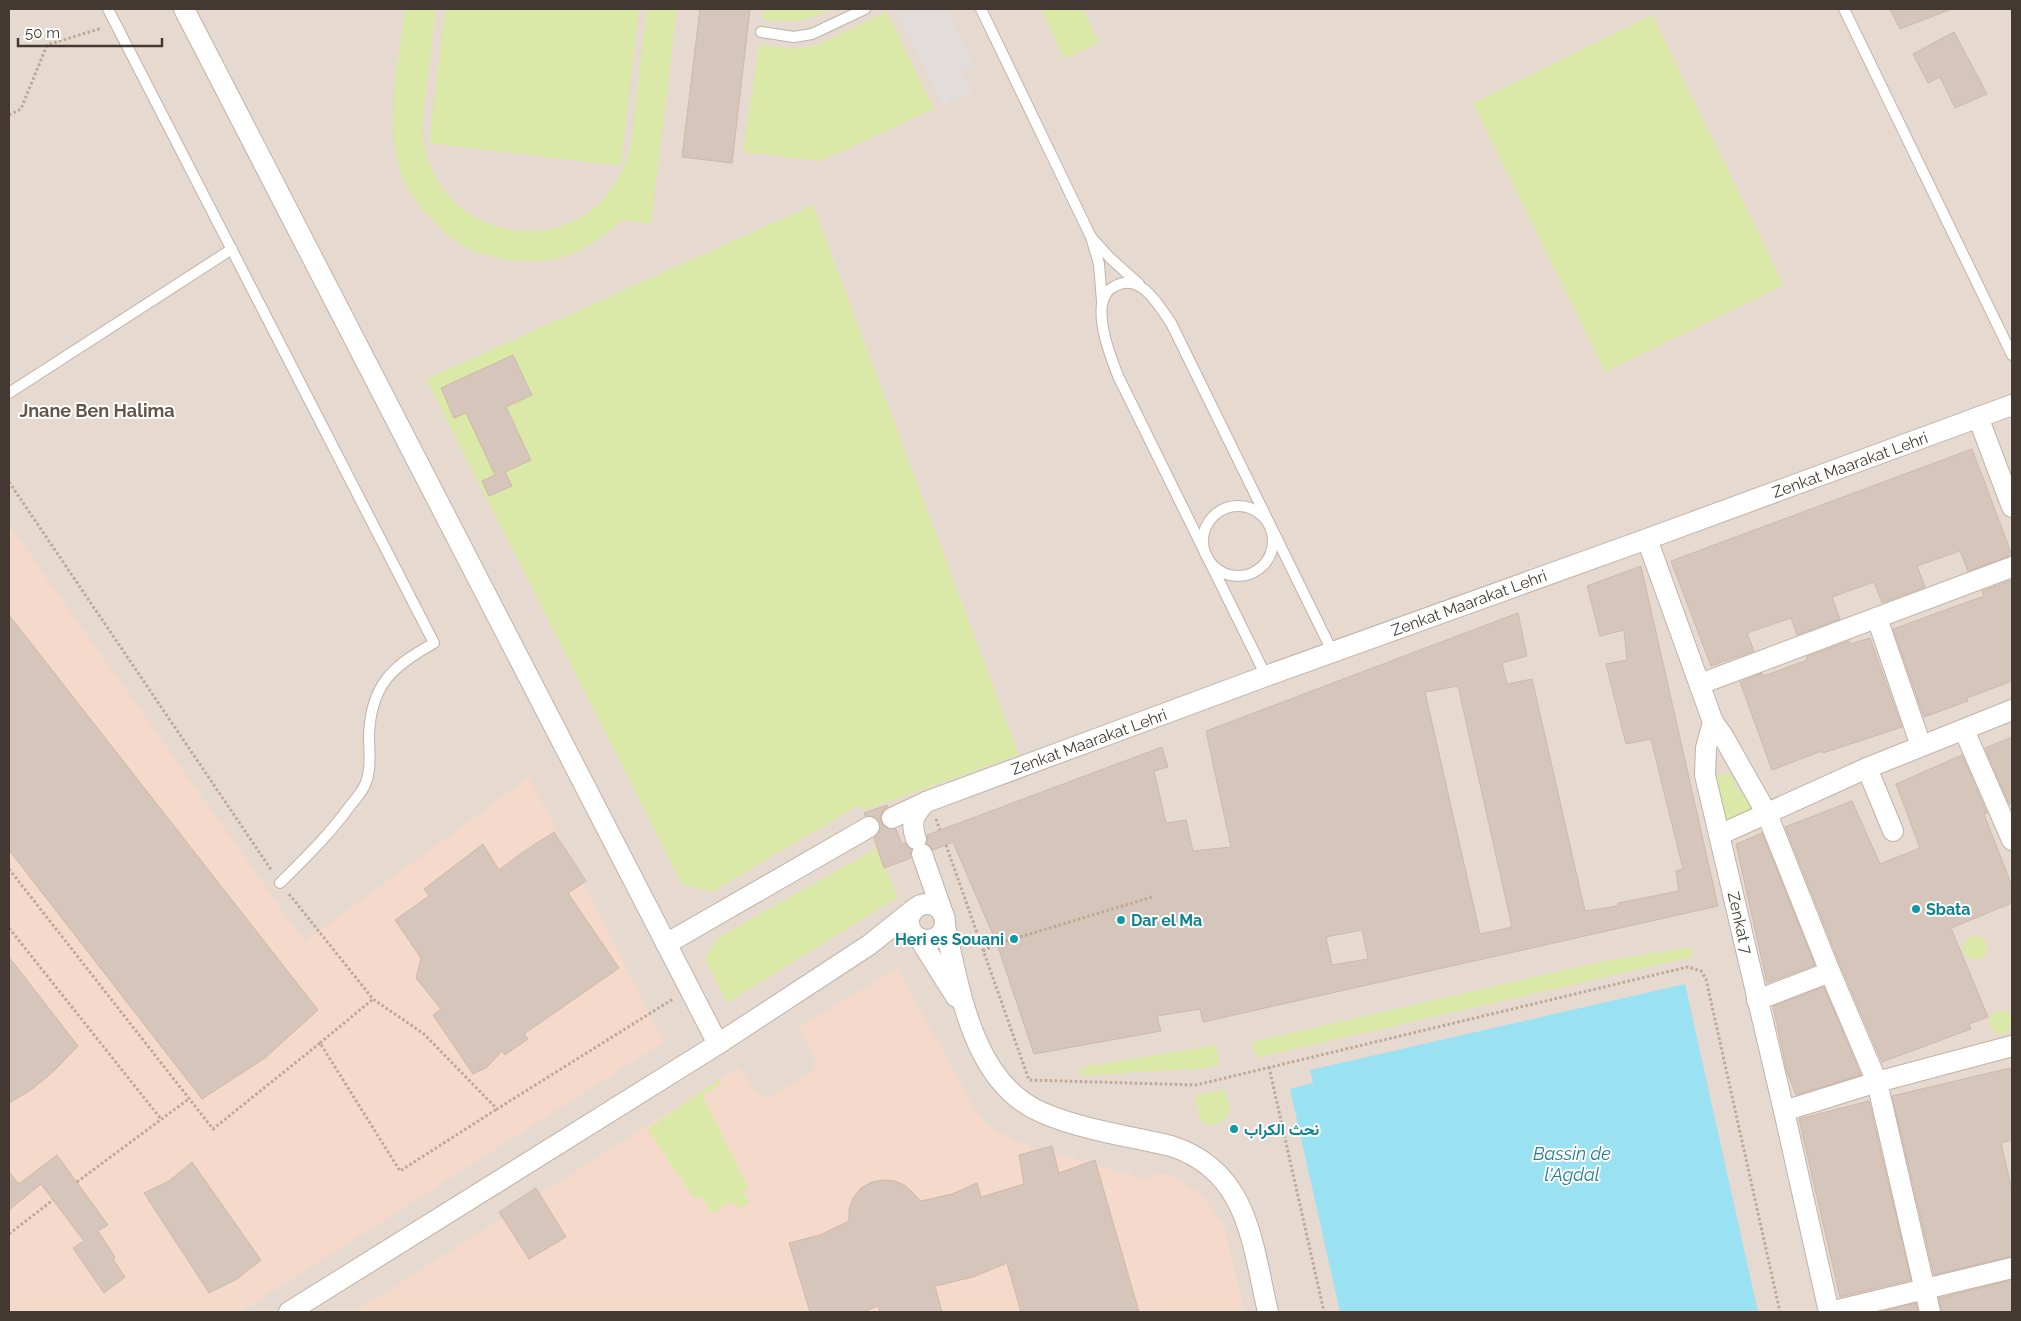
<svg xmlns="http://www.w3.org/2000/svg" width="2021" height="1321" viewBox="0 0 2021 1321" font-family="Raleway,Vazirmatn,sans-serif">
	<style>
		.residential { fill: #e6dad0 }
		.commercial { fill: #f5dacb }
		.green { fill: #dae8a8 }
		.parking { fill: #e2dddb }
		.water { fill: #9ae2f2 }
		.building { fill: #d6c5ba; stroke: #ceb8aa; fill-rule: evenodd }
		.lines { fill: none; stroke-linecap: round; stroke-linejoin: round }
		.lane-casing { stroke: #c0b2a7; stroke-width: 12 }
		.street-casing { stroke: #c0b2a7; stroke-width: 22 }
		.path { stroke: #bfa795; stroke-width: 3; stroke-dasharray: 2.5 2.5; stroke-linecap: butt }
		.lane { stroke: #fff; stroke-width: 10 }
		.street { stroke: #fff; stroke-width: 20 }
		.culture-dot { fill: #0f9aa8; stroke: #fff; stroke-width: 2 }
		.labels { text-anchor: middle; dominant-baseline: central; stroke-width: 4; stroke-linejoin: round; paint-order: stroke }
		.street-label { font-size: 16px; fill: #433932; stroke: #fff }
		.culture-label { font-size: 16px; font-weight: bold; fill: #0d838f; stroke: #fff; text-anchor: start }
		.neighbourhood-label { font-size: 18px; font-weight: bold; fill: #665449; stroke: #fff }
		.water-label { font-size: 18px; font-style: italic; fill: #247c91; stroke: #fff }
	</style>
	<rect width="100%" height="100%" fill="#f2e9e2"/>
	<rect class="residential" x="9" y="9" width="2003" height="1303"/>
	<g class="commercial">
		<path d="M 9,525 L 305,942 L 529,777 L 664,1042 L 240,1312 L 9,1312 Z"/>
		<path d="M 897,968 L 975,1109 L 987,1124 L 1002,1134 L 1030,1146 L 1149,1180 L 1156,1172 L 1170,1175 L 1198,1192 L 1212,1208 L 1224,1226 L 1244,1312 L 354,1312 L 739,1067 L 757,1094 L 770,1098 L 812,1071 L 817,1061 L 799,1027 Z"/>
	</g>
	<g class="green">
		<path d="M 405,9 L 436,9 C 433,34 430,59 427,84 C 425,104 420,128 425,148 C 440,218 516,251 578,219 C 597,210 611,191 621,173 C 632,154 633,127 635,106 C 639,74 643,41 647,9 L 677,9 L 651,224 L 623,220 C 603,236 582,254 555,259 C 529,264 501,261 476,252 C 446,240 407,199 399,167 C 385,116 399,60 405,9 Z"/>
		<path d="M 445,9 L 639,9 L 621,166 L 429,143 Z"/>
		<path d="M 763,9 L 831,9 C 803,23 793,24 762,19 Z"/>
		<path d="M 1041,9 L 1083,9 L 1099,43 L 1064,59 Z"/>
		<path d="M 887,12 L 934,109 L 821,161 L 743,152 L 759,45 L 793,49 L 814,46 Z"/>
		<path d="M 1652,15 L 1784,285 L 1605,372 L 1473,103 Z"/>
		<path d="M 813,205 L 1019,755 L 865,810 L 859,805 L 712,892 L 682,884 L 426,379 Z"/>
		<path d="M 1720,774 L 1728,774 L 1734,778 L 1736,790 L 1745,792 L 1753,806 L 1752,812 L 1735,824 L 1724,820 L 1721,797 L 1719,796 L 1714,779 Z"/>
		<path d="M 877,848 L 898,897 L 727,1003 L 705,959 L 716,939 Z"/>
		<circle cx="1975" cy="948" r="12"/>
		<path d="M 1691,947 L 1693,957 L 1256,1058 L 1252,1042 L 1604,961 Z"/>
		<circle cx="2001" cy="1022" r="12"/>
		<path d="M 1216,1045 L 1220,1065 L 1189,1071 L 1188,1069 L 1081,1076 L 1079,1068 Z"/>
		<path d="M 720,1079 L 721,1083 L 703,1096 L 748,1187 L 743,1192 L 749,1202 L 738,1209 L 732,1201 L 712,1214 L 702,1197 L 694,1198 L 647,1129 Z"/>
		<path d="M 1225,1089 L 1230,1110 L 1225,1120 L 1210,1125 L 1200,1121 L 1194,1096 Z"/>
	</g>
	<path class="parking" d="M 896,9 L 947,9 L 974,65 L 961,71 L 971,92 L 943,105 Z"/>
	<path class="water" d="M 1685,984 L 1758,1312 L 1340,1312 L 1290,1089 L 1313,1083 L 1310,1070 Z"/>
	<g class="building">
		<path d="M 700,9 L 750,9 L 732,163 L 682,157 Z"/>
		<path d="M 1890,9 L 1949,9 L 1949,10 L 1900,29 Z"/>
		<path d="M 1954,32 L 1987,94 L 1955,108 L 1940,77 L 1928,83 L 1913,54 Z"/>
		<path d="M 513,355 L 532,395 L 506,407 L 531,460 L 505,472 L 512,486 L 489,496 L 482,481 L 495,475 L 466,413 L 454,418 L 441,388 Z"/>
		<path d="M 1972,449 L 2012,555 L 1968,571 L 1960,551 L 1917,566 L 1925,587 L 1882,603 L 1874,582 L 1832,597 L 1840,619 L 1797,635 L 1791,618 L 1747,633 L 1754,651 L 1711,666 L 1671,561 Z"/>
		<path d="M 1641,566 L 1718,906 L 1203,1022 L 1200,1009 L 1157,1016 L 1161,1031 L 1034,1054 L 997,944 L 953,842 L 933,850 L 927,843 L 927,835 L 1162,747 L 1168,767 L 1154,771 L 1166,823 L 1186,820 L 1193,851 L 1231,847 L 1206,731 L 1518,613 L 1527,656 L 1502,663 L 1507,684 L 1532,679 L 1585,911 L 1618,906 L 1618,903 L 1679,891 L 1676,871 L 1683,869 L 1651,739 L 1626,744 L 1606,664 L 1627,660 L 1624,630 L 1600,636 L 1587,586 ZM 1458,686 L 1512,927 L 1480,934 L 1425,692 ZM 1362,930 L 1368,959 L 1332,965 L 1326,937 Z"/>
		<path d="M 2012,580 L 2012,681 L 1967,698 L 1968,701 L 1924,717 L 1893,629 L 1984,596 L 1982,591 Z"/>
		<path d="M 9,615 L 318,1010 L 265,1058 L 202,1099 L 9,850 Z"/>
		<path d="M 1870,638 L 1902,727 L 1823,753 L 1822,751 L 1772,770 L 1740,682 L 1762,673 L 1764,676 L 1807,660 L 1806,657 L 1849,641 L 1850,644 Z"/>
		<path d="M 2012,737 L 2012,803 L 2009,804 L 1985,748 Z"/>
		<path d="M 1962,755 L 1987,813 L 1984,814 L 2012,886 L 2012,903 L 1951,928 L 1988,1017 L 1969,1024 L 1971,1029 L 1882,1062 L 1841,967 L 1785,827 L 1852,801 L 1880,864 L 1920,848 L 1896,784 Z"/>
		<path d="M 887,805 L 888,807 L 883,811 L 880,817 L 882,823 L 886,828 L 896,829 L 902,844 L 905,843 L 911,850 L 911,858 L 884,868 L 874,838 L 879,832 L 879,822 L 874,817 L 865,816 L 864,813 Z"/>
		<path d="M 554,832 L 586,881 L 568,893 L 619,968 L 524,1034 L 528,1039 L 505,1055 L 502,1051 L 486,1068 L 473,1074 L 433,1015 L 441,1009 L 416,978 L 421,958 L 395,920 L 429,896 L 424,889 L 483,844 L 499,870 L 523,852 Z"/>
		<path d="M 1762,833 L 1815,965 L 1767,983 L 1736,844 Z"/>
		<path d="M 9,957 L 78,1046 L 54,1071 L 31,1090 L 9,1103 Z"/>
		<path d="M 1824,987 L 1861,1075 L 1796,1095 L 1787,1072 L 1773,1006 Z"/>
		<path d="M 2010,1068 L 2012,1078 L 2012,1140 L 2001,1143 L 2012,1191 L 2012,1256 L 1934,1275 L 1892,1096 Z"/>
		<path d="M 1869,1101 L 1911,1280 L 1840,1297 L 1799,1119 Z"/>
		<path d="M 1052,1146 L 1059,1173 L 1095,1160 L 1139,1312 L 1021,1312 L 1007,1263 L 973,1277 L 935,1286 L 942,1312 L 880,1312 L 878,1306 L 863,1312 L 810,1312 L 789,1243 L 820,1235 L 849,1221 L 849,1209 L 853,1198 L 861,1188 L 872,1182 L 883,1180 L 895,1181 L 906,1186 L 921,1201 L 952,1194 L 977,1183 L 981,1197 L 1024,1184 L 1019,1155 Z"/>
		<path d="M 57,1155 L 108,1225 L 98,1231 L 115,1257 L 113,1259 L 125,1277 L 104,1293 L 73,1248 L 84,1241 L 41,1184 L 9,1210 L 9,1172 L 19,1184 Z"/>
		<path d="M 192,1162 L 261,1260 L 237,1279 L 209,1293 L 144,1193 L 169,1181 Z"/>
		<path d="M 536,1188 L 566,1237 L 529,1259 L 499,1212 Z"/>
		<path d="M 2012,1280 L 2012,1312 L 1942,1312 L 1939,1298 Z"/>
		<path d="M 1916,1303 L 1918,1312 L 1880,1312 Z"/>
	</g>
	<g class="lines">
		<g class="lane-casing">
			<g id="lane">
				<path d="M 108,9 L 434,643 C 393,666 371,684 369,735 C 369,752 372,771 364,787 C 360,794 355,800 350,806 C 330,834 305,858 280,883"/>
				<path d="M 981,9 L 1091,237"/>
				<path d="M 1844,9 L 2012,355"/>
				<path d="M 761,32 L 794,37 L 812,34 L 865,9"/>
				<path d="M 1102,301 L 1099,264 L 1091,237 L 1110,258 L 1139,284"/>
				<path d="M 9,393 L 232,249"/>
				<circle cx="1238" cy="541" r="35"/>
				<path d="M 1266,676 L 1118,376 C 1110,355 1099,327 1102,304 C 1104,296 1108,289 1115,286 C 1141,272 1159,306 1171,323 L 1333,653"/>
			</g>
		</g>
		<g class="street-casing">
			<g id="street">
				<path d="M 184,9 L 718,1044"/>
				<path d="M 1978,417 L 2012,507"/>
				<path d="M 1647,539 L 1713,722 L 1706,748 L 1705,775 L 1784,1111 L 1829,1312"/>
				<path d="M 1877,618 L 1921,746"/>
				<path d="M 1700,684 L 2012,567"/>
				<path d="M 1713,722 L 1723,736 L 1767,814 L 1830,972 L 1877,1082 L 1930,1312"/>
				<path d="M 1964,730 L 2012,840"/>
				<path d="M 1867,768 L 1893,831"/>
				<path d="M 892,818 L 926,802 L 1266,676 L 1647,539 L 2012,405"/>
				<path d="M 1719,835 L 1867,768 L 2012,710"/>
				<path d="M 916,839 C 910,822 914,814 926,802"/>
				<path d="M 922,854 L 943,914"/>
				<circle cx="927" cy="922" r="18"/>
				<path d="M 945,926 C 960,991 973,1084 1043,1113 C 1083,1130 1129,1136 1171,1146 C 1249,1171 1252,1244 1268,1312"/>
				<path d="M 919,938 L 956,997"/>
				<path d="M 666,944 L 869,827"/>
				<path d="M 1757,1000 L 1830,972"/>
				<path d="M 1784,1111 L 1877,1082 L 2012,1046"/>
				<path d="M 289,1312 L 718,1044 L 869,945 L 914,909"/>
				<path d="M 1830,1312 L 2012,1268"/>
			</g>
		</g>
		<g class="path">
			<path d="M 9,115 L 21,109 L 47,45 L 102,28"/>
			<path d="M 9,482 L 272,871"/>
			<path d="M 936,819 L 940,830"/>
			<path d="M 946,845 L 1029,1080 L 1196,1085 L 1679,969 L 1688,967 L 1701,971 L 1706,979 L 1780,1312"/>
			<path d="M 9,869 L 213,1129 L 320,1043 L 400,1171 L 497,1109"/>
			<path d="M 289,894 L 373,999 L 424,1034 L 497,1109 L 673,999"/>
			<path d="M 9,928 L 161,1119"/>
			<path d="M 983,951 L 997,944 L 1152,897"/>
			<path d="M 320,1043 L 373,999"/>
			<path d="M 1269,1067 L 1324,1312"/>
			<path d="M 77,1182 L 190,1098"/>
			<path d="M 9,1234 L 53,1200"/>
		</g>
		<use href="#lane" class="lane"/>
		<use href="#street" class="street"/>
	</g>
	<g class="culture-dot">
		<circle cx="1916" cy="909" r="5"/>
		<circle cx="1121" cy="920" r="5"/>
		<circle cx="1014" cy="939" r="5"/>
		<circle cx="1234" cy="1129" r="5"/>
	</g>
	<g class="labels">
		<g class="street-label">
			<text transform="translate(1850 465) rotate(-20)">Zenkat Maarakat Lehri</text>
			<text transform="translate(1469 603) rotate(-20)">Zenkat Maarakat Lehri</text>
			<text transform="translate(1089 742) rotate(-20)">Zenkat Maarakat Lehri</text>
			<text transform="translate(1740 923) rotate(77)">Zenkat 7</text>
		</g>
		<g class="culture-label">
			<text x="1926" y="909">Sbata</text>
			<text x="1131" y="920">Dar el Ma</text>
			<text x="1004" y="939" text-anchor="end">Heri es Souani</text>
			<text x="1244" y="1129">نحث الكراب</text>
		</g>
		<g class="neighbourhood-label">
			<text x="97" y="410">Jnane Ben Halima</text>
		</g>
		<g class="water-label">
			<text x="1572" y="1153">Bassin de<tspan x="1572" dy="21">l'Agdal</tspan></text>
		</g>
	</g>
	<rect width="2021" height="1321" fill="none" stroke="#433932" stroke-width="20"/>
	<path d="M18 38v8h144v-8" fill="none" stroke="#433932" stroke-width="2.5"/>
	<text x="25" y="38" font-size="15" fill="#433932" stroke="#ffffff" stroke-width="4" paint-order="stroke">50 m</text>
</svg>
